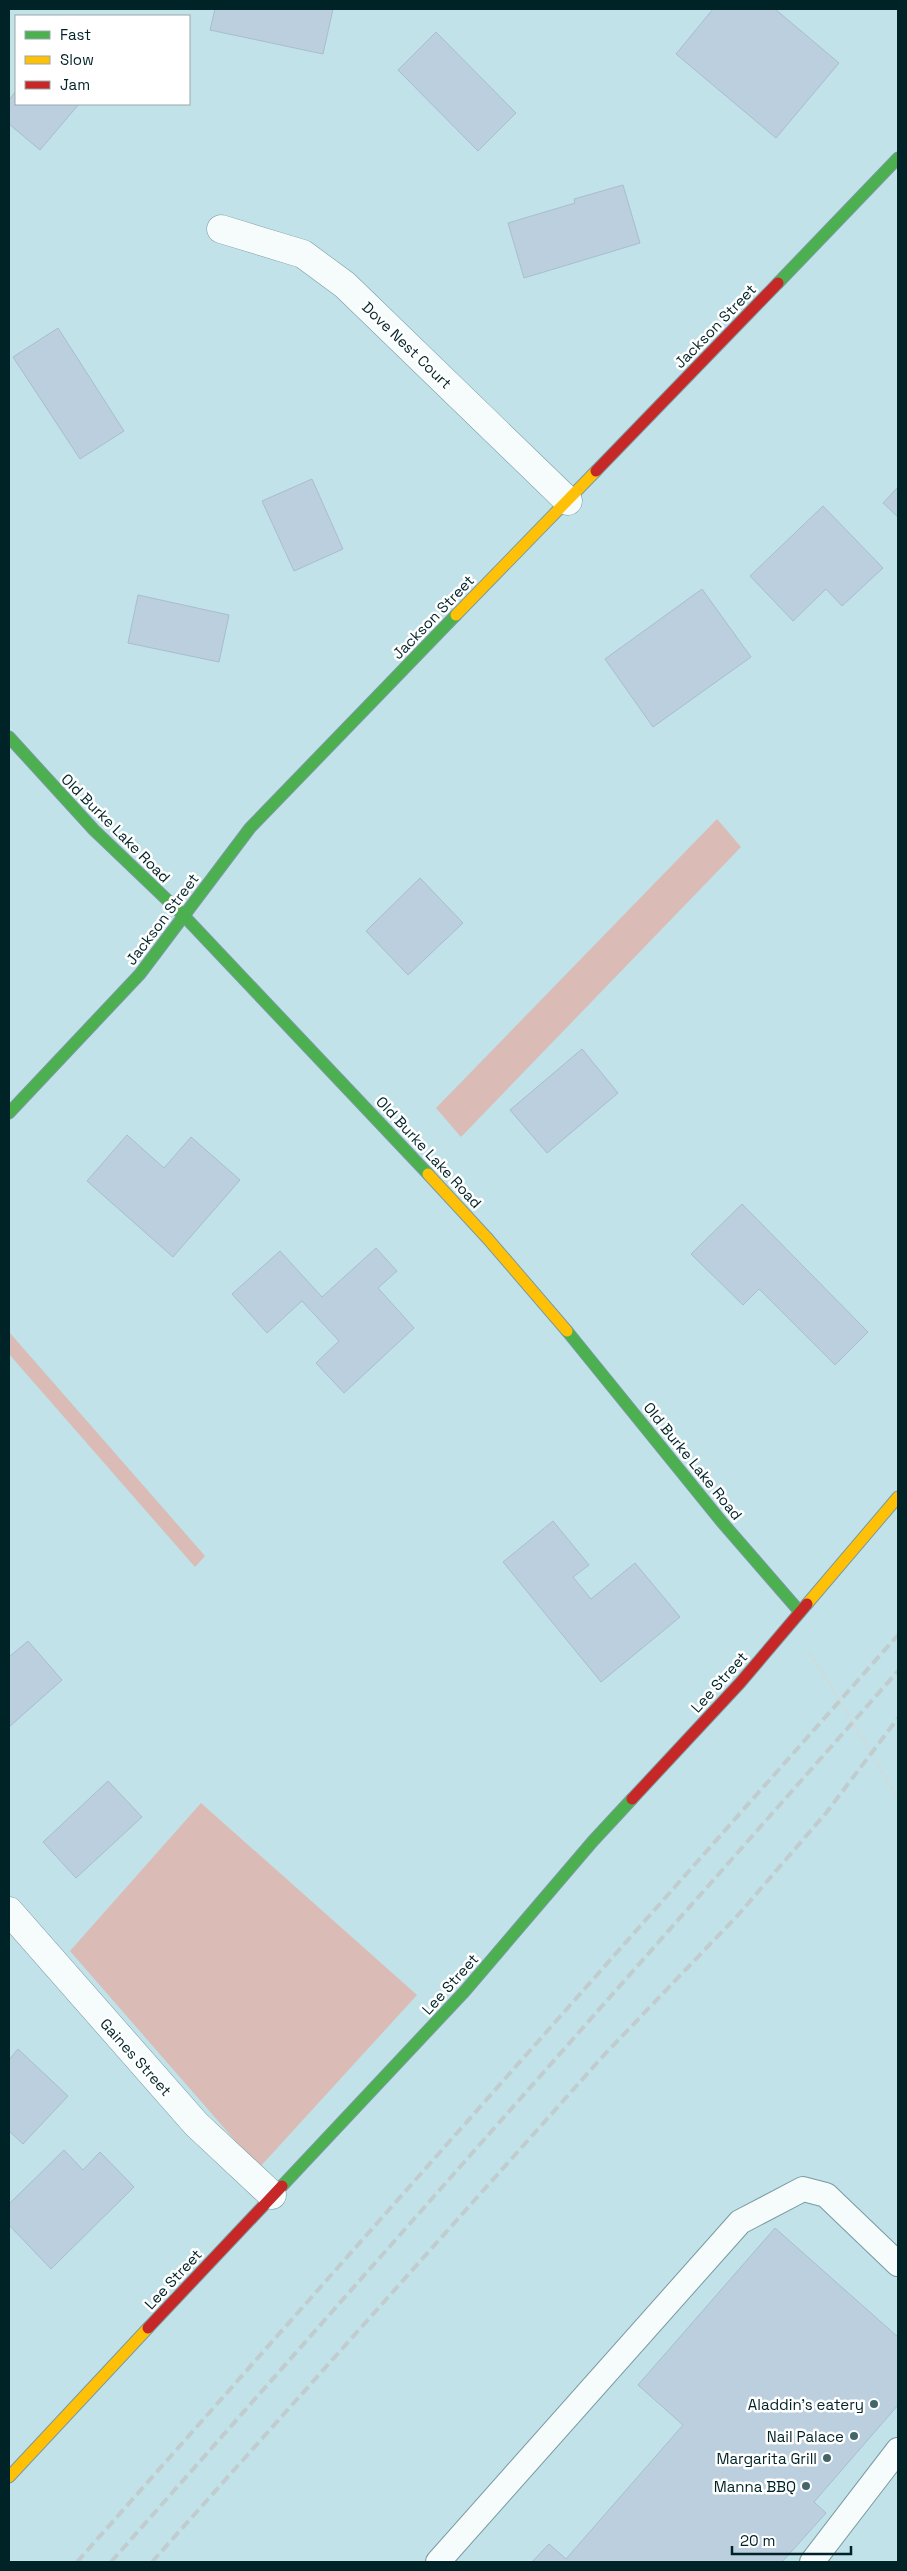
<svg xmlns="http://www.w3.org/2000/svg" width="907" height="2571" viewBox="0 0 907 2571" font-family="'Space Grotesk',sans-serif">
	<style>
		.green { fill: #dabbb6 }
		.building { fill: #bccfde; stroke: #a9bdcd }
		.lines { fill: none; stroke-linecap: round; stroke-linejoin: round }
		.lane-casing { stroke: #799aa0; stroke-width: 26 }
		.street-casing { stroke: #799aa0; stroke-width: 29 }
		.fast-casing { stroke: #799aa0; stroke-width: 13 }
		.slow-casing { stroke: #799aa0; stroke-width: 13 }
		.jam-casing { stroke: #799aa0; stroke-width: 13 }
		.path { stroke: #cfdbdd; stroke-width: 3; stroke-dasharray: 4 2.5; stroke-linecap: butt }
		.lane { stroke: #f6fbfc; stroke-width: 24 }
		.street { stroke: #f6fbfc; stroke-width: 28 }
		.fast { stroke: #4caf50; stroke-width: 11 }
		.slow { stroke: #ffc107; stroke-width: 11 }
		.jam { stroke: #c62828; stroke-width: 11 }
		.rail { stroke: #c1ccce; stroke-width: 4; stroke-dasharray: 10 5; stroke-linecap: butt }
		.poi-dot { fill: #43666b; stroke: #fff; stroke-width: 2 }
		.labels { text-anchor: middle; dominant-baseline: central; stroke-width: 5; stroke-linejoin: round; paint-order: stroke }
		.street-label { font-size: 15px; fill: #002328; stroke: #fff }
		.poi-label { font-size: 15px; fill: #002328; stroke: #fff; text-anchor: end }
	</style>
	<rect width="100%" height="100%" fill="#c0e2e8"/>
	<g class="green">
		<path d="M 717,819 L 741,847 L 461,1137 L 436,1108 Z"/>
		<path d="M 9,1332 L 205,1556 L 195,1567 L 9,1354 Z"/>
		<path d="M 201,1803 L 417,1995 L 259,2168 L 70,1951 Z"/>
	</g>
	<g class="building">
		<path d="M 215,9 L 333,9 L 323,54 L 210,30 Z"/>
		<path d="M 713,9 L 775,9 L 839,63 L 776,138 L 676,54 Z"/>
		<path d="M 436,32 L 516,113 L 478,151 L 398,70 Z"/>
		<path d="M 16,91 L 16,104 L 79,104 L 40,150 L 9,124 L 9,100 Z"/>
		<path d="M 623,185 L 640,243 L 524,278 L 508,223 L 575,203 L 574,199 Z"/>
		<path d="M 58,328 L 124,431 L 80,459 L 13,357 Z"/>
		<path d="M 312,479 L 343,549 L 294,571 L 262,501 Z"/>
		<path d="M 898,487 L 898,517 L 883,503 Z"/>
		<path d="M 823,506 L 883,568 L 842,606 L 826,589 L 793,621 L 750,576 Z"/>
		<path d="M 702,589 L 751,657 L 653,727 L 605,659 Z"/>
		<path d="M 138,595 L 229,615 L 219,662 L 128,643 Z"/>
		<path d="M 420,878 L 463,923 L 408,975 L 366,931 Z"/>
		<path d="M 582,1049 L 618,1093 L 547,1153 L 510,1110 Z"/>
		<path d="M 127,1135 L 164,1168 L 191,1137 L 240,1180 L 173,1257 L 87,1181 Z"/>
		<path d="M 742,1204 L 868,1332 L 835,1365 L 759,1289 L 743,1305 L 691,1254 Z"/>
		<path d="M 376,1248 L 397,1271 L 378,1288 L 414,1328 L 344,1393 L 316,1363 L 339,1341 L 302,1301 L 267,1333 L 232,1294 L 280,1251 L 322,1297 Z"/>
		<path d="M 553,1521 L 589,1565 L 573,1577 L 591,1599 L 635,1563 L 680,1617 L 601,1682 L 503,1562 Z"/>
		<path d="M 28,1641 L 62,1680 L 9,1727 L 9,1657 Z"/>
		<path d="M 108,1781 L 142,1817 L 76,1878 L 43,1842 Z"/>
		<path d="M 18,2049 L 68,2096 L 23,2144 L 9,2131 L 9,2060 Z"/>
		<path d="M 64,2150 L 83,2170 L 100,2152 L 134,2187 L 51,2269 L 9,2225 L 9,2204 Z"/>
		<path d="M 775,2228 L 898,2337 L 898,2405 L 814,2502 L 826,2513 L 782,2562 L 532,2562 L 549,2544 L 566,2559 L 683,2425 L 638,2385 Z"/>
	</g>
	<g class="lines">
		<g class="lane-casing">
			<g id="lane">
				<path d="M 438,2562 L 740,2222 L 803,2189 L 826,2195 L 898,2264"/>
				<path d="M 812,2562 L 898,2450"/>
			</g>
		</g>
		<g class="street-casing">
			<g id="street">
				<path d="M 221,229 L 303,254 L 345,285 L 568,501"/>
				<path d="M 9,1911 L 196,2124 L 272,2195"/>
			</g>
		</g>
		<g class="fast-casing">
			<g id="fast">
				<path d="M 778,283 L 898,158"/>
				<path d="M 9,737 L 94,830 L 185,917 L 428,1174"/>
				<path d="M 9,1113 L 140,974 L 250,828 L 456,615"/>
				<path d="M 567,1331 L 721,1521 L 800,1612"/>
				<path d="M 282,2186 L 465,1991 L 593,1841 L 632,1799"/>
			</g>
		</g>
		<g class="slow-casing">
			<g id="slow">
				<path d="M 456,615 L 596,471"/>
				<path d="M 428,1174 L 488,1239 L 567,1331"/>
				<path d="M 807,1604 L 898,1497"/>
				<path d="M 9,2477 L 148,2328"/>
			</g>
		</g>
		<g class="jam-casing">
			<g id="jam">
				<path d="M 596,471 L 778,283"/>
				<path d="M 632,1799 L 740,1683 L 807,1604"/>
				<path d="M 148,2328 L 282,2186"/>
			</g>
		</g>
		<path class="path" d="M 809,1654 L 820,1668 L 898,1798"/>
		<use href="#lane" class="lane"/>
		<use href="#street" class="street"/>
		<use href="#fast" class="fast"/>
		<use href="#slow" class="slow"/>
		<use href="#jam" class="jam"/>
		<g class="rail">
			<path d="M 77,2562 L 898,1635"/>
			<path d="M 111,2562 L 898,1671"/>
			<path d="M 152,2562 L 604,2055 L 738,1915 L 826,1813 L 898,1718"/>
		</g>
	</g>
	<g class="poi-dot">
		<circle cx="874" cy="2404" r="5"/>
		<circle cx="854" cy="2436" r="5"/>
		<circle cx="827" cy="2458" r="5"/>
		<circle cx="806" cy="2486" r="5"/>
	</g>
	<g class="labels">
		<g class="street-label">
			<text transform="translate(715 326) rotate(-46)">Jackson Street</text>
			<text transform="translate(407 345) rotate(44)">Dove Nest Court</text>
			<text transform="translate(433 617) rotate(-46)">Jackson Street</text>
			<text transform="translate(116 828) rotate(45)">Old Burke Lake Road</text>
			<text transform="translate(162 919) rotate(-53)">Jackson Street</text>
			<text transform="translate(429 1152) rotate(47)">Old Burke Lake Road</text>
			<text transform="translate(693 1461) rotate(51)">Old Burke Lake Road</text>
			<text transform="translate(719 1682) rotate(-48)">Lee Street</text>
			<text transform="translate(450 1984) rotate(-48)">Lee Street</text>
			<text transform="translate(136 2057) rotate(48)">Gaines Street</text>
			<text transform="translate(173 2279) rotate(-47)">Lee Street</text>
		</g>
		<g class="poi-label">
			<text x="864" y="2404">Aladdin's eatery</text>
			<text x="844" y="2436">Nail Palace</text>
			<text x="817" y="2458">Margarita Grill</text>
			<text x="796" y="2486">Manna BBQ</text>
		</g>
	</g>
	<rect width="907" height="2571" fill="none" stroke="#002328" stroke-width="20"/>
	<rect x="15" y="15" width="175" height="90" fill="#ffffff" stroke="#99a7a9"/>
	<rect x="25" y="31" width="25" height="8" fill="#4caf50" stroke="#99a7a9"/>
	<text x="60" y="40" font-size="15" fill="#002328">Fast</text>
	<rect x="25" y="56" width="25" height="8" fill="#ffc107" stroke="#99a7a9"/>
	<text x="60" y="65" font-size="15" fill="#002328">Slow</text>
	<rect x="25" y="81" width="25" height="8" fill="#c62828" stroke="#99a7a9"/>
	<text x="60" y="90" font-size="15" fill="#002328">Jam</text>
	<path d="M732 2546v8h119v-8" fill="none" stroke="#002328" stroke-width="2.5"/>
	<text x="740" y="2546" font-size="15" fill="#002328" stroke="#ffffff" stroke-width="4" paint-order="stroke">20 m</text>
</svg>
